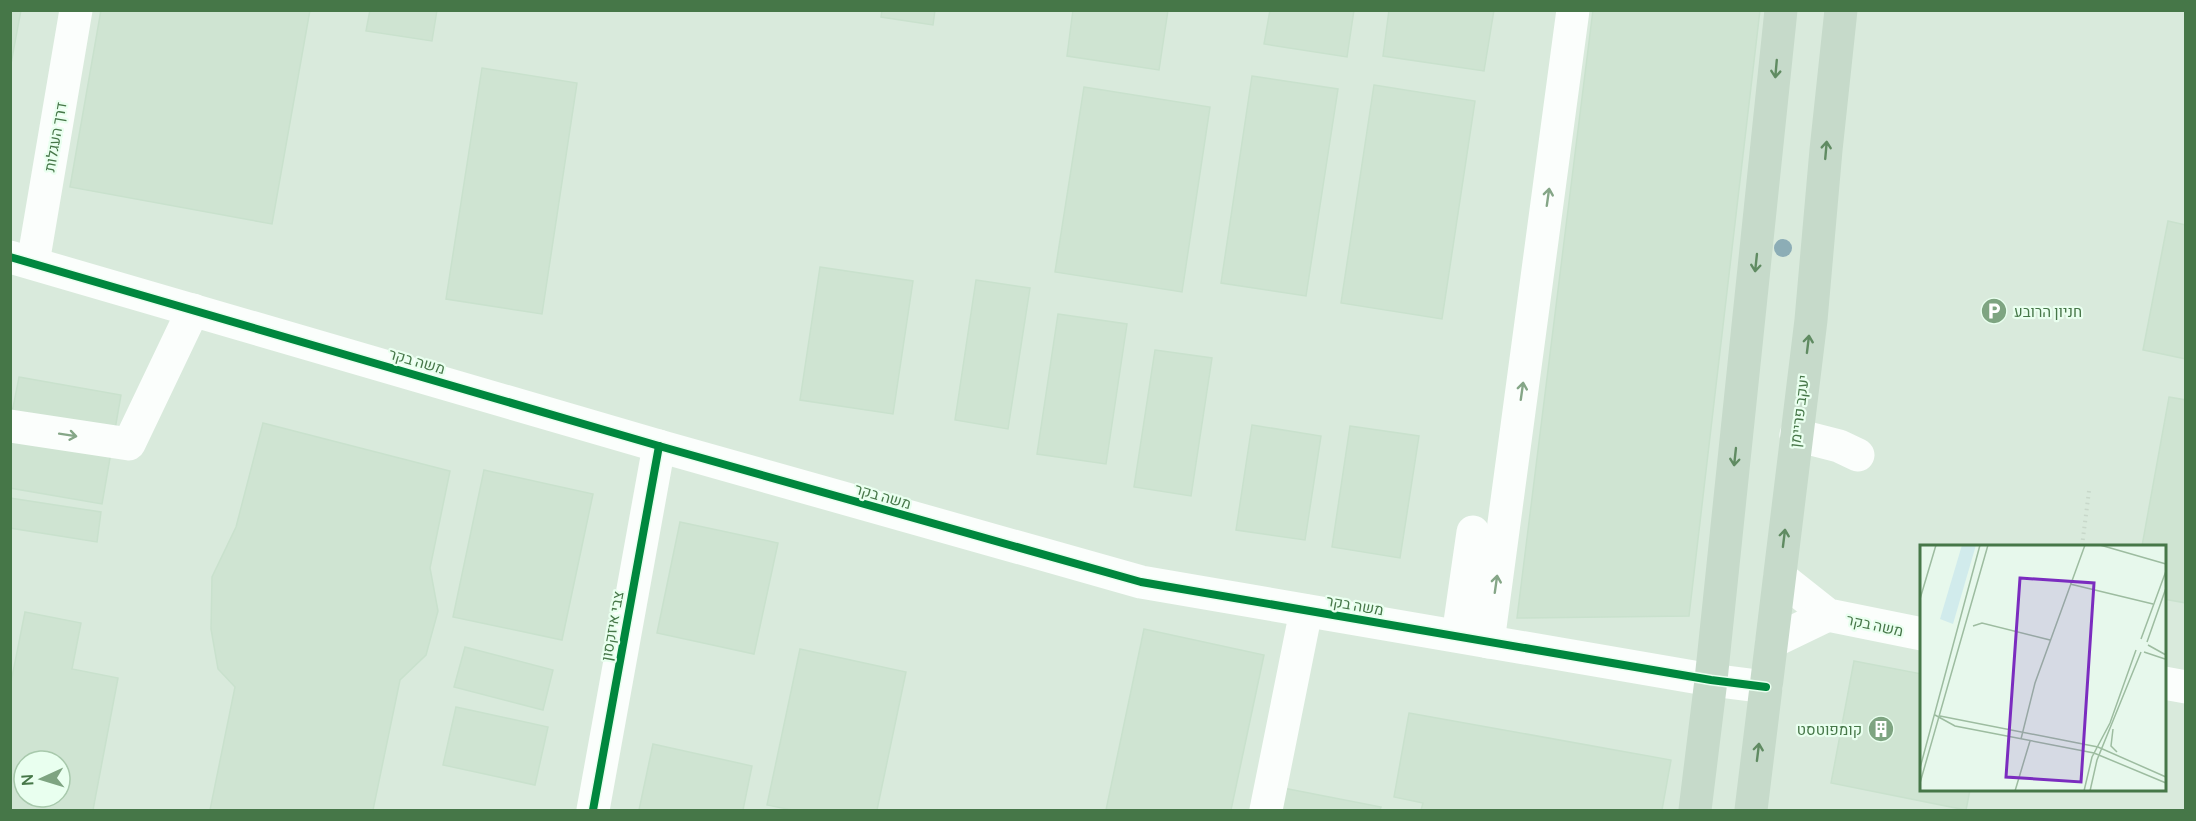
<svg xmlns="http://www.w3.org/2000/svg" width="2196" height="821" viewBox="0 0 2196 821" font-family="Manrope,Heebo,sans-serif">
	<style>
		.industrial { fill: #d9eadc; fill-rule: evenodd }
		.building { fill: #cfe4d2; stroke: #c9e1cd; stroke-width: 1.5; fill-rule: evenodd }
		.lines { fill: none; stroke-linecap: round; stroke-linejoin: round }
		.path { stroke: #c8d8ca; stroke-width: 4; stroke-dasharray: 1.5 4.5; stroke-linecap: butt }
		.minor { stroke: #fbfefc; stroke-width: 33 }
		.major { stroke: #c6daca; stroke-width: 33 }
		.cycleway-casing { stroke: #e9ffef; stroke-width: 11 }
		.cycleway { stroke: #00873e; stroke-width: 8 }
		.tree { fill: #8cadb6 }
		.oneway { stroke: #608b62 }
		.oneway2 { stroke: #85a687 }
		.labels { text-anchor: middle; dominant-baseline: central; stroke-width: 4.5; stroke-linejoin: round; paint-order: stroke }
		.street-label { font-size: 15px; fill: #467748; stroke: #e9ffef }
		.poi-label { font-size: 15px; fill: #467748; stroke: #e9ffef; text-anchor: start }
		.inset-road { fill: none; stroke: #9dbca0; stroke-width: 1.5 }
		.view { fill: #7b2cbf; fill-opacity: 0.15; stroke: #7b2cbf; stroke-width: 3 }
		.inset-edge { fill: none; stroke: #467748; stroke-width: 3 }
	</style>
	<rect width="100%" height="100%" fill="#e7f8ec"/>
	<path class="industrial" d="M 10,11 L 2185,11 L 2185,810 L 11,810 ZM 1922,546 L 2164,546 L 2164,790 L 1922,790 ZM 24,761 L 60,761 L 60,797 L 24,797 Z"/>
	<g class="building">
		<path d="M 10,10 L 21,10 L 10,69 Z"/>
		<path d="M 101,10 L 310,10 L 272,224 L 70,187 Z"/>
		<path d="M 370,10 L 437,10 L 432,41 L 366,31 Z"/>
		<path d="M 882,10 L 935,10 L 933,25 L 881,17 Z"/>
		<path d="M 1073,10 L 1168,10 L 1159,70 L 1067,56 Z"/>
		<path d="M 1270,10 L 1354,10 L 1347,57 L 1264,44 Z"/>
		<path d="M 1389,10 L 1494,10 L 1484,71 L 1383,56 Z"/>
		<path d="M 1593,10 L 1760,10 L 1689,616 L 1517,618 Z"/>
		<path d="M 482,68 L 577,83 L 542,314 L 446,299 Z"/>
		<path d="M 1252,76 L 1338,89 L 1306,296 L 1221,283 Z"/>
		<path d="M 1374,85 L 1475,101 L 1442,319 L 1341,303 Z"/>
		<path d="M 1084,87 L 1210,107 L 1182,292 L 1055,272 Z"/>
		<path d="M 2168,221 L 2186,225 L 2186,359 L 2143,350 Z"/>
		<path d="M 820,267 L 913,281 L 893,414 L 800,400 Z"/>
		<path d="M 976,280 L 1030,288 L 1008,429 L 955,420 Z"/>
		<path d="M 1058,314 L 1127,324 L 1106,464 L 1037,454 Z"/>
		<path d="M 1155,350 L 1212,358 L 1191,496 L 1134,487 Z"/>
		<path d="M 19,377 L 121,395 L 102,504 L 10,488 L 10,423 Z"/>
		<path d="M 2169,397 L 2186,400 L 2186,603 L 2164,599 L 2164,546 L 2142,546 Z"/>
		<path d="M 263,423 L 450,471 L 430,568 L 438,611 L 426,655 L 400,680 L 373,810 L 210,810 L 235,687 L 218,669 L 211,629 L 212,577 L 236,527 Z"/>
		<path d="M 1252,425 L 1321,436 L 1305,540 L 1236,530 Z"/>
		<path d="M 1350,426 L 1419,436 L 1400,558 L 1332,547 Z"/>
		<path d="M 484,470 L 593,494 L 562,640 L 453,617 Z"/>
		<path d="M 10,498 L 101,512 L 97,542 L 10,528 Z"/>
		<path d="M 680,522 L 778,543 L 754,654 L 657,633 Z"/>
		<path d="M 25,612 L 81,623 L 72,669 L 118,678 L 93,810 L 10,810 L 10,687 ZM 24,761 L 60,761 L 60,797 L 24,797 Z"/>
		<path d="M 1144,629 L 1264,655 L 1231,810 L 1106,810 Z"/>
		<path d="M 465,647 L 553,670 L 543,710 L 454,687 Z"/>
		<path d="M 800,649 L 906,672 L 877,810 L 792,810 L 767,805 Z"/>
		<path d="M 1854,661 L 1922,674 L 1922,790 L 1970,790 L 1966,810 L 1831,783 Z"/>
		<path d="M 456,707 L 548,727 L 535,785 L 443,765 Z"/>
		<path d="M 1409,713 L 1671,760 L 1662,810 L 1421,810 L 1423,803 L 1394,797 Z"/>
		<path d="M 653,744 L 752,766 L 743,810 L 639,810 Z"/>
		<path d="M 1273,786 L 1381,807 L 1380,810 L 1268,810 Z"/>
	</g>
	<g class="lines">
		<path class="path" d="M 2082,546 L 2089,491"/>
		<g class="minor">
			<path d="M 10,257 L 659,446 L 1141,582 L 1711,680 L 1766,687"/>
			<path d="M 33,263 L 76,10"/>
			<path d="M 10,426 L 129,444 L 193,310"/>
			<path d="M 1796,435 L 1839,446 L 1858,455"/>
			<path d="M 1780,577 L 1828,615 L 1922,634"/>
			<path d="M 1458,636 L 1473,532"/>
			<path d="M 1488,642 L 1573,10"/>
			<path d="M 1772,642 L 1828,615"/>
			<path d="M 2164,683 L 2186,687"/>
			<path d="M 593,810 L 659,446"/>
			<path d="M 1266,810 L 1306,611"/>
		</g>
		<g class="major">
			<path d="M 1695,810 L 1711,680 L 1781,10"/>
			<path d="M 1751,810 L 1811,320 L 1826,150 L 1841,10"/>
		</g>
		<g class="cycleway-casing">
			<g id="cycleway">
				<path d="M 10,257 L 659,446 L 1141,582 L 1711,680 L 1766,687"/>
				<path d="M 593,810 L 659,446"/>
			</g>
		</g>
		<use href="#cycleway" class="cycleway"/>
	</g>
	<circle class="tree" cx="1783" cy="248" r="9"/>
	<defs><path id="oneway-shaft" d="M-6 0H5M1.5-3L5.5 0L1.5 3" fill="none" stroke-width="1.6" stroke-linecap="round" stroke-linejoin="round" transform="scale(1.5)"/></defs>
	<g class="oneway">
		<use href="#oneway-shaft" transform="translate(1776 69) rotate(95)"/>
		<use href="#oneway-shaft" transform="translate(1826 150) rotate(-85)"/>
		<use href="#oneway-shaft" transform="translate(1756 263) rotate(96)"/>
		<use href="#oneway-shaft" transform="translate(1808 344) rotate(-83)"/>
		<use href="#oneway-shaft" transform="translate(1735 457) rotate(96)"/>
		<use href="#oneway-shaft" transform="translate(1784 538) rotate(-83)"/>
		<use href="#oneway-shaft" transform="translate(1758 752) rotate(-83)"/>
	</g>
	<g class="oneway2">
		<use href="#oneway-shaft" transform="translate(1548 197) rotate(-82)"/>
		<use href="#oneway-shaft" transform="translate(1522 391) rotate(-82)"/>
		<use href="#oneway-shaft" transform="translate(68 435) rotate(9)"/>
		<use href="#oneway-shaft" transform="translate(1496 584) rotate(-82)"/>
	</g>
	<defs>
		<g id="parking-disc" transform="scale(1.35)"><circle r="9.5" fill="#7ea481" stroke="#e9ffef"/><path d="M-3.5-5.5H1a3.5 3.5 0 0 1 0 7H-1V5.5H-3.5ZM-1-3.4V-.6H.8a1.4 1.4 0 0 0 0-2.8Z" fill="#fff"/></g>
		<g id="building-disc" transform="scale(1.35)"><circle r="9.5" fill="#7ea481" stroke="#e9ffef"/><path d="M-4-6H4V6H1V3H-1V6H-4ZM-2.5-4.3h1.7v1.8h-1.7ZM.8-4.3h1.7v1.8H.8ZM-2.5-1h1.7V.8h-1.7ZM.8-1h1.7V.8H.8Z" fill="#fff"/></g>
	</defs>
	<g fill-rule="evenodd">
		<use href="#parking-disc" x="1994" y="311"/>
		<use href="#building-disc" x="1881" y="729"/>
	</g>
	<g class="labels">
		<g class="street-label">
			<text transform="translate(55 137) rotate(-80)">דרך העגלות</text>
			<text transform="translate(417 361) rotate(16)">משה בקר</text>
			<text transform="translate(1799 411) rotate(-83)">יעקב פריימן</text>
			<text transform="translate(883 496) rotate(16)">משה בקר</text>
			<text transform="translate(1355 605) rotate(10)">משה בקר</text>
			<text transform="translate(1875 625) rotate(12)">משה בקר</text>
			<text transform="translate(612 626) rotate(-80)">צבי איזקסון</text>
		</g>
		<g class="poi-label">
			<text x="2014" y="311">חניון הרובע</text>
			<text x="1862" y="729" text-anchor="end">קומפוטסט</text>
		</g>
	</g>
	<g transform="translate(1920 545)">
		<rect width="246" height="246" fill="#e7f8ec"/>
		<path d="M 42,0 L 56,0 L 33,79 L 20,74 Z" fill="#d1ebec"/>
		<path class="inset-road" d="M 180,0 L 246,19M 150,39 L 233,59M 0,54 L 16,0M 53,81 L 62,78 L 130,95M 221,94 L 246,26M 227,97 L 246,43M 228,100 L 246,110M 224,107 L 245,114M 15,170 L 35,181 L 174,208 L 246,238M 20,171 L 178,202 L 246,232M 193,184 L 191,201 L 197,207M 101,194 L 115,138 L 165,0M 0,223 L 60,0M 0,238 L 68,0M 95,246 L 110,196M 164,246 L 172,212 L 190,178 L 216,105M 170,246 L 177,215 L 221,107"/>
		<path class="view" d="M 100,33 L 174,38 L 161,237 L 86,232 Z"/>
		<rect width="246" height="246" class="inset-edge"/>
	</g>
	<rect width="2196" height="821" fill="none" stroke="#467748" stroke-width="24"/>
	<g transform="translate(42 779) rotate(266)"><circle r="28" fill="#e9ffef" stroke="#a8c9ac" stroke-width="1.5"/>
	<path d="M0-4.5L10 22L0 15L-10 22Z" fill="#7ea481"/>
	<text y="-9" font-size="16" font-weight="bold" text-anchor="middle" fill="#467748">N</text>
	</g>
</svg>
